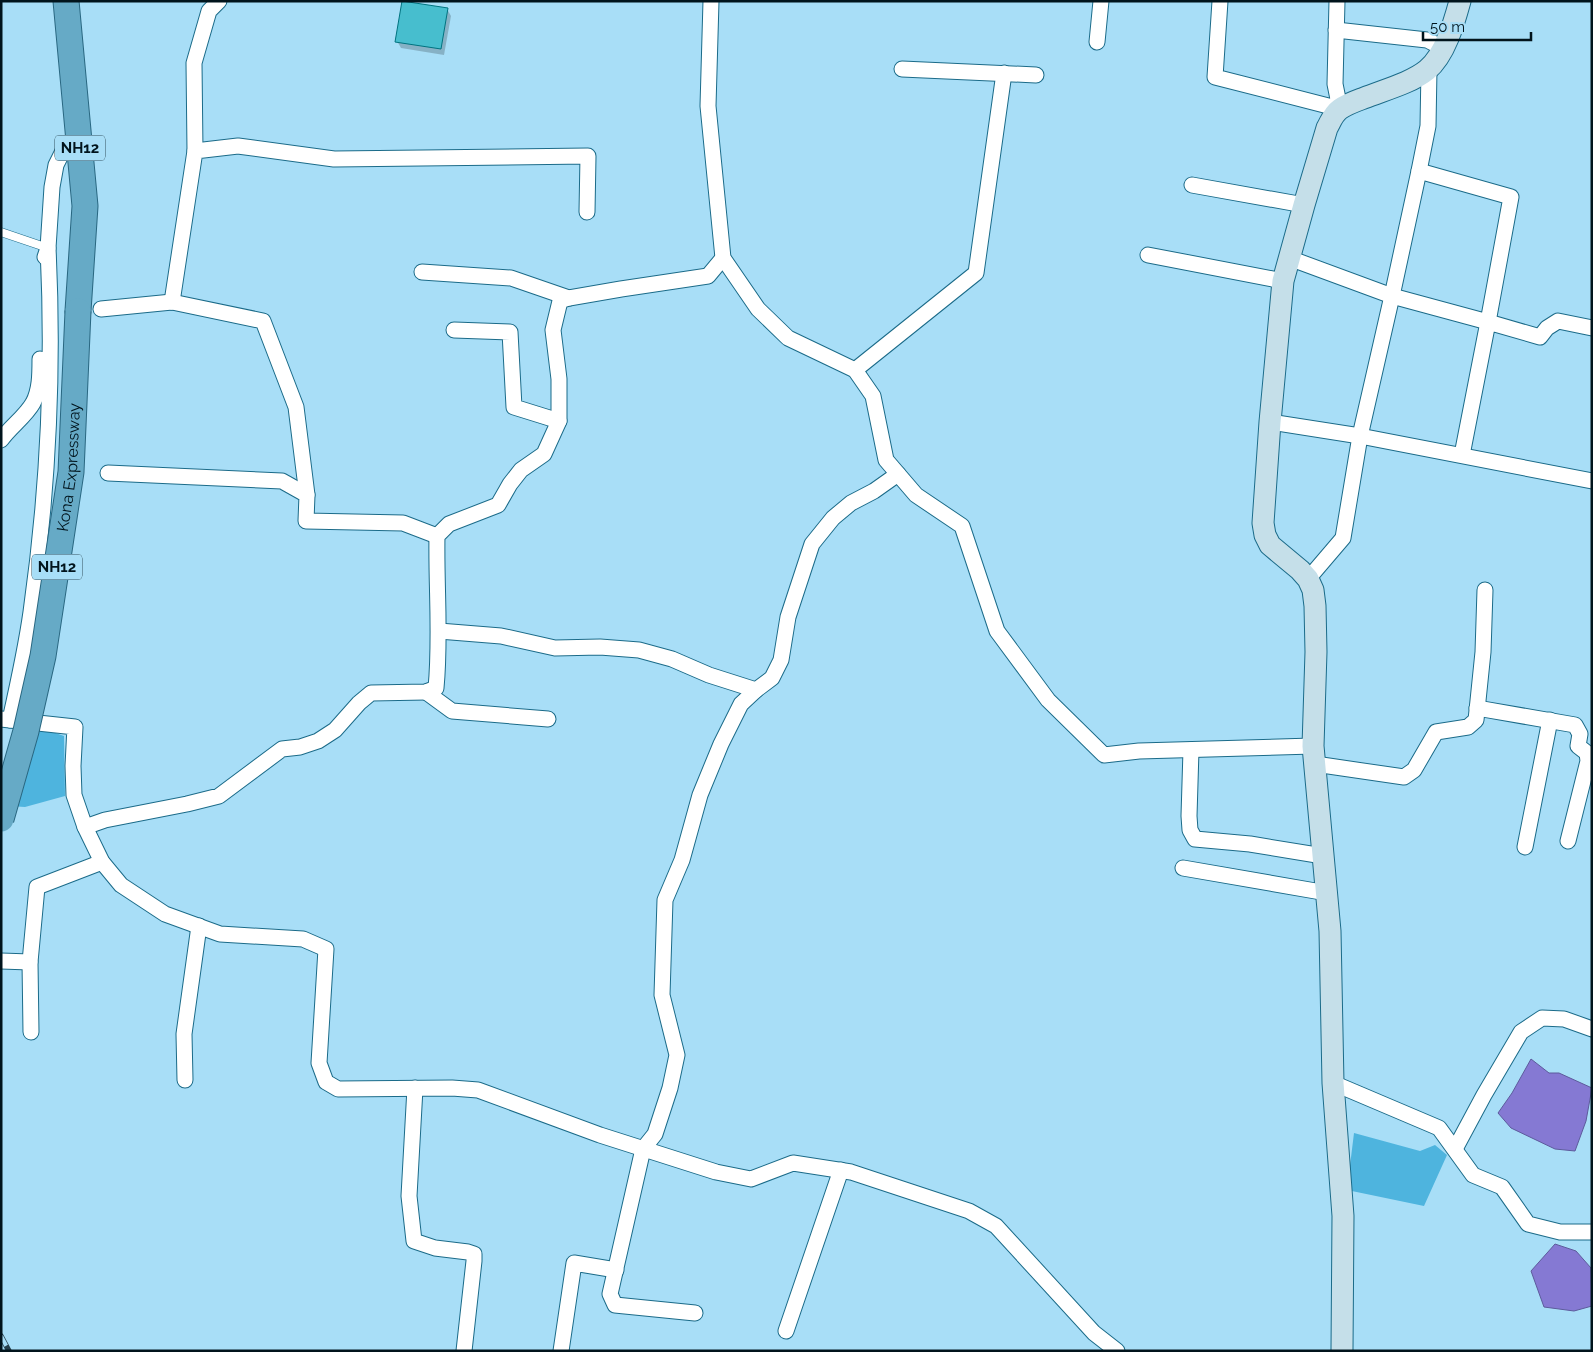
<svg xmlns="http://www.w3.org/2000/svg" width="1593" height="1352" viewBox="0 0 1593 1352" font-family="Raleway,sans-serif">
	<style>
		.green { fill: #4eb4de }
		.water { fill: #8579d3; stroke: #5d5b9c }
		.shadow { fill: #0003 }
		.building { fill: #47bece; stroke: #007380 }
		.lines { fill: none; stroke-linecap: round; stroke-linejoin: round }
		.service-casing { stroke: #1b6b89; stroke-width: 9 }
		.minor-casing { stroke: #1b6b89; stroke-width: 17 }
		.secondary-casing { stroke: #1b6b89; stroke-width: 23 }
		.trunk-casing { stroke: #296781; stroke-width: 27 }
		.service { stroke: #fff; stroke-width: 8 }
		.minor { stroke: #fff; stroke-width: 15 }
		.secondary { stroke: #c5dfe9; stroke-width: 21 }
		.trunk { stroke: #66aac6; stroke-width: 25 }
		.rail-casing { stroke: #26404c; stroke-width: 5.5 }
		.rail { stroke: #a8def7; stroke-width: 4; stroke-dasharray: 11; stroke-linecap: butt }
		.trunk-bridge-casing { stroke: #296781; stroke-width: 27; stroke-linecap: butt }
		.trunk-bridge { stroke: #66aac6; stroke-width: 25 }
		.labels { text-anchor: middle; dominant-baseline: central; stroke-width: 4.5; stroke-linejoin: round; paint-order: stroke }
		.shield { fill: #a8def7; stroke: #33515e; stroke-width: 1 }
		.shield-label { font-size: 15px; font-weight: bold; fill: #01141c }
		.street-label { font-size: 16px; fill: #01141c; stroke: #a8def7 }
	</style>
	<rect width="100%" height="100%" fill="#a8def7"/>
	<g class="green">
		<path d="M 29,728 L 47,730 L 64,736 L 65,796 L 25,807 L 9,806 Z"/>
		<path d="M 1354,1133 L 1420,1151 L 1435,1145 L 1447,1155 L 1424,1206 L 1347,1190 Z"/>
	</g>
	<g class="water">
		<path d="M 1531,1059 L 1549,1073 L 1559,1073 L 1592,1088 L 1586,1121 L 1575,1151 L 1555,1149 L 1511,1128 L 1498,1113 L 1512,1093 Z"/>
		<path d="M 1555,1244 L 1576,1251 L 1591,1268 L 1592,1306 L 1574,1311 L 1544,1307 L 1531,1271 Z"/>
	</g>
	<path class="shadow" d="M 447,9 L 451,16 L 444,55 L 401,48 L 397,41 Z"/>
	<path class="building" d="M 402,1 L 448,8 L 441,49 L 395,42 Z"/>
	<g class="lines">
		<g class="service-casing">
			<path id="service" d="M 1,232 L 48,248"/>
		</g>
		<g class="minor-casing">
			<g id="minor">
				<path d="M 711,1 L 708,106 L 723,258 L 758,309 L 788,338 L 855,370 L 873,396 L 886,460 L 916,495 L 962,526 L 997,631 L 1048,700 L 1104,755 L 1139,751 L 1313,746"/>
				<path d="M 1220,1 L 1215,77 L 1340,109 L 1335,84 L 1337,1"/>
				<path d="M 1336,30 L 1427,40 L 1443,48"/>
				<path d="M 1097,42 L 1101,1"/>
				<path d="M 902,69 L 1036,75"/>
				<path d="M 195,151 L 194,63 L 209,11 L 219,1"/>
				<path d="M 1419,171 L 1511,197 L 1488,322 L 1392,296 Z"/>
				<path d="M 1419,171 L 1428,126 L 1429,69"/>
				<path d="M 1192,185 L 1304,205"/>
				<path d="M 1148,255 L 1283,281"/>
				<path d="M 45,257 L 48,248 L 52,187 L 56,165 L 64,149"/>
				<path d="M 1289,258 L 1392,296 L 1360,436 L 1343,538 L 1308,579"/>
				<path d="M 422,272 L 511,278 L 569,298"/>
				<path d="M 172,302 L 195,151 L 238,146 L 334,159 L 588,156 L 587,212"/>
				<path d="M 101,309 L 172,302 L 263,321 L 296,407 L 307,495"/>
				<path d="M 454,330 L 510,332 L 514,407 L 559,421"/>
				<path d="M 855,370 L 976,273 L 1004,73"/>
				<path d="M 1270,422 L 1360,436 L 1592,481"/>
				<path d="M 1,440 C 10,427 25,417 33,403 C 40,390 40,374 40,359"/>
				<path d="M 1462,455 L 1488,322 L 1540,337 L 1547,328 L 1558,321 L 1592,328"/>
				<path d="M 108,473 L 282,481 L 307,495 L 306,521 L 403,523 L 437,536"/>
				<path d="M 439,631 L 501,636 L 555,648 L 600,647 L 639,650 L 672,659 L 709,675 L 756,690 L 772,678 L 781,660 L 788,617 L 812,544 L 833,518 L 851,503 L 874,491 L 898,474"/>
				<path d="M 426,692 L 452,711 L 548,719"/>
				<path d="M 1477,708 L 1575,725 L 1580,734 L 1578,746 L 1587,753 L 1588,761 L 1568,841"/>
				<path d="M 1,719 L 75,727 L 73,766 L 74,795 L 85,827 L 102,862 L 121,885 L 165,914 L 220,934 L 303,939 L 326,949 L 319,1063 L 326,1082 L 338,1089 L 452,1088 L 478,1090 L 600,1135 L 716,1172 L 751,1179 L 793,1163 L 851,1172 L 969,1211 L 996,1226 L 1094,1333 L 1117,1351"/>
				<path d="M 10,720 C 18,684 26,648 31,612 C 48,492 54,370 48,248"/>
				<path d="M 1191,750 L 1189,816 L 1190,830 L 1195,839 L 1250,844 L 1323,856"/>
				<path d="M 1315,764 L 1404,777 L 1414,770 L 1436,732 L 1468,727 L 1476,720 L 1483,652 L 1485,590"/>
				<path d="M 85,827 L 105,820 L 187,804 L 219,796 L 282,749 L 300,747 L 318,741 L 335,730 L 359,703 L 371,693 L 426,692 L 436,688 C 441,637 436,587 437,536 L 449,524 L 498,505 L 510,484 L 521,470 L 544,454 L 559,421 L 559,379 L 553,330 L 560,301 L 569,298 L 621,289 L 708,276 L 723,258"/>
				<path d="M 1525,847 L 1550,720"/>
				<path d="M 1183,868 L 1327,893"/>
				<path d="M 1,961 L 30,962"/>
				<path d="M 31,1032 L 30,962 L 37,887 L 102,862"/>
				<path d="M 185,1080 L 184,1034 L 199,926"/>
				<path d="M 1333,1083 L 1439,1128 L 1473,1175 L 1502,1187 L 1528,1224 L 1560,1232 L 1592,1232"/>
				<path d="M 415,1088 L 409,1196 L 414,1241 L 435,1248 L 468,1252 L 474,1254 L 474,1261 L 464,1351"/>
				<path d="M 1455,1149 L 1484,1095 L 1521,1032 L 1542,1018 L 1564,1019 L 1592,1029"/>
				<path d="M 695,1313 L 615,1305 L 610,1294 L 643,1149 L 655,1134 L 670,1088 L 677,1055 L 662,995 L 665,900 L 682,860 L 700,795 L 721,744 L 741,704 L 756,690"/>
				<path d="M 786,1331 L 841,1170"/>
				<path d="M 561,1351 L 574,1263 L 616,1270"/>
			</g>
		</g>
		<g class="secondary-casing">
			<path id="secondary" d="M 1342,1351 L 1343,1216 L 1333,1083 L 1330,931 L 1313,746 L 1316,652 L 1315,606 L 1313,590 L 1308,579 L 1300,570 L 1270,545 L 1265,535 L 1263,523 L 1270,422 L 1283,281 L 1304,205 L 1327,128 C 1331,121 1333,114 1340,109 C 1347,104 1356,101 1364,98 C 1384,90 1411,83 1427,70 C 1445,55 1454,23 1460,1"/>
		</g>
		<g class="trunk-casing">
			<path id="trunk" d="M 66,1 L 85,206 L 78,311"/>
		</g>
		<use href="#service" class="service"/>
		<use href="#minor" class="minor"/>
		<use href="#secondary" class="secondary"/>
		<use href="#trunk" class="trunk"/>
		<g class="rail-casing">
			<path id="rail" d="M 1,1336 L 9,1351"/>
		</g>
		<use href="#rail" class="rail"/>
		<g class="trunk-bridge-casing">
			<g id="trunk-bridge">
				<path id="s1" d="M 1,819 L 26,731 L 43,656 L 71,472 L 78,311"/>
			</g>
		</g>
		<use href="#trunk-bridge" class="trunk-bridge"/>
	</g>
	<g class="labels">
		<g class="shield">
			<rect x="55" y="135.5" width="50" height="25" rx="4"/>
			<rect x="32" y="554.5" width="50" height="25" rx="4"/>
		</g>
		<g class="shield-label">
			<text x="80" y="148">NH12</text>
			<text x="57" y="567">NH12</text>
		</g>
		<g class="street-label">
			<text stroke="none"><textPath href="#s1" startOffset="359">Kona Expressway</textPath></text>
		</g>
	</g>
	<rect width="1593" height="1352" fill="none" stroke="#01141c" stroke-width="5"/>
	<path d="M1423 32v8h108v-8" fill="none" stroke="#01141c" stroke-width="2.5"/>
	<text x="1430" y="32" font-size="15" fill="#01141c" stroke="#a8def7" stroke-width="4" paint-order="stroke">50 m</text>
</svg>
